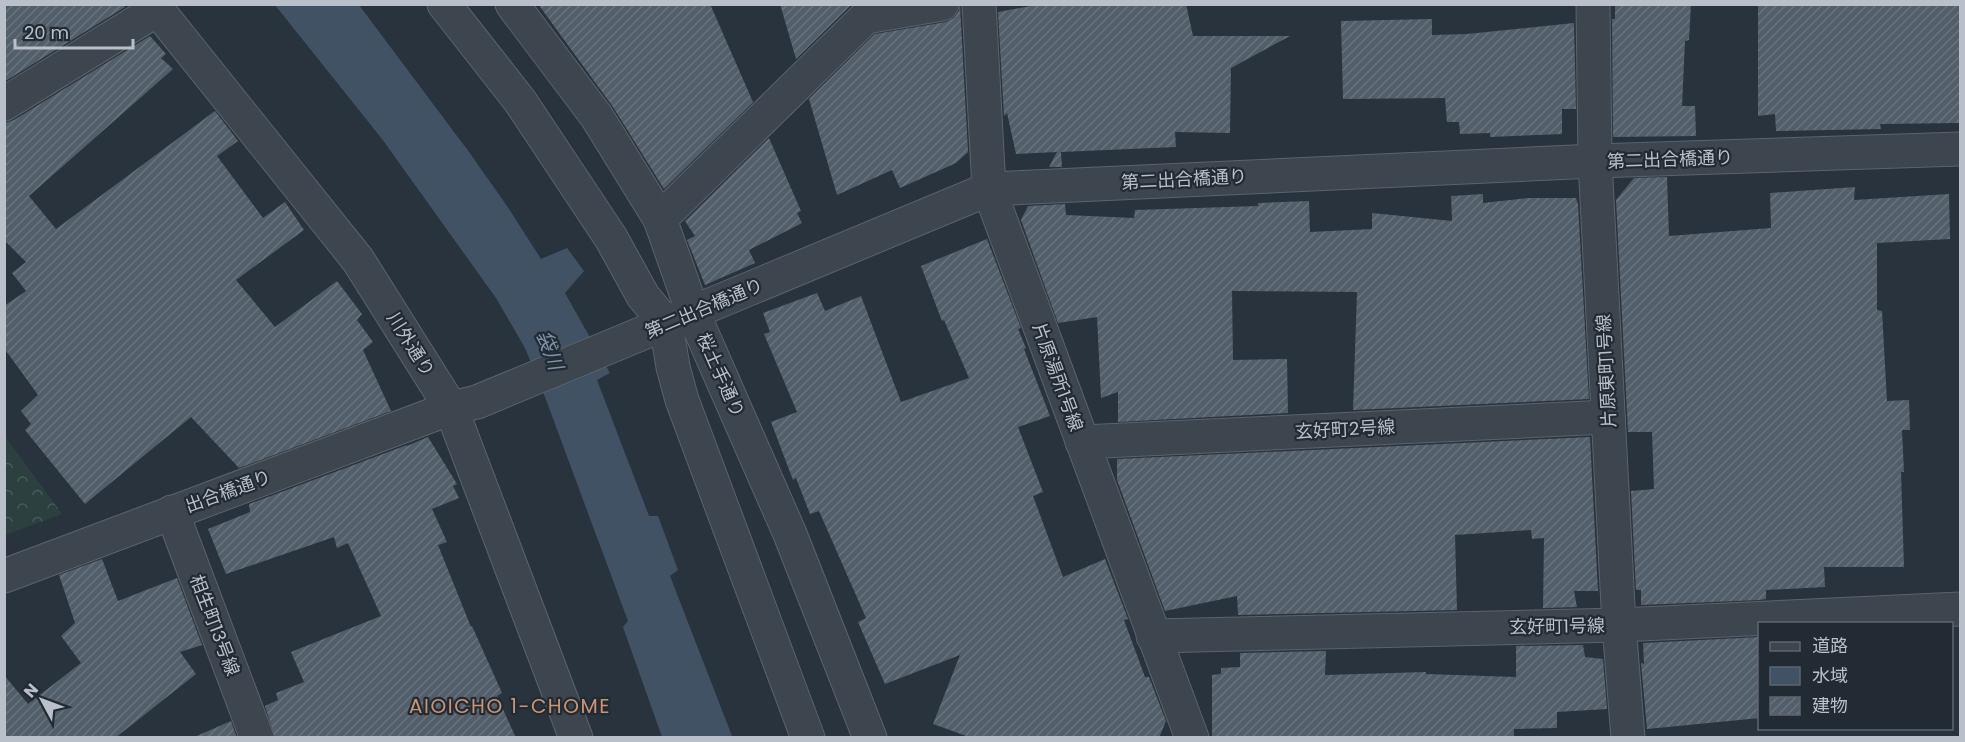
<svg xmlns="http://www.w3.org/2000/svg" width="1965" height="742" viewBox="0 0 1965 742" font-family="Poppins,'Noto Sans JP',sans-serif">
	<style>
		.park { fill: url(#park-crowns) }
		.water { fill: #415265 }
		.building { fill: url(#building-hatch) }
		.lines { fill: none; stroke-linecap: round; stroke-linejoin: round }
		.street-casing { stroke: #5b636c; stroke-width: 35 }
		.street { stroke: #3d454f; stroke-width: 33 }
		.labels { text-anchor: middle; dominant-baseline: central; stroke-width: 4.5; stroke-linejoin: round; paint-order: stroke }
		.street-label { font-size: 18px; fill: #b9c0c9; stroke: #222a34 }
		.water-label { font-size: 20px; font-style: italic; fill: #7e92a9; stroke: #222a34 }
		.neighbourhood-label { font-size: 20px; letter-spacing: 1.5px; fill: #ca9473; stroke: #222a34 }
	</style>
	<defs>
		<pattern id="park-crowns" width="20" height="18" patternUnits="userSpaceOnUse" patternTransform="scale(1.5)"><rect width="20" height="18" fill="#2c4040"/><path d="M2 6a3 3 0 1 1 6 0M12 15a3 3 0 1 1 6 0" fill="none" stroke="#485a5a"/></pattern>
		<pattern id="building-hatch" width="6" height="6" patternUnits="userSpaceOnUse" patternTransform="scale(1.5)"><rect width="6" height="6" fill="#525e69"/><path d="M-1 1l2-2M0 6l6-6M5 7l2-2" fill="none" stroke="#69737d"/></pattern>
	</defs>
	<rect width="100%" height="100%" fill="#29333e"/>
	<path class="park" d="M 4,435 L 62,514 L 5,535 L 4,535 Z"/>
	<path class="water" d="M 275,5 L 359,5 L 469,152 L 507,206 L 541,259 L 567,248 L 584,271 L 565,293 L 610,373 L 597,380 L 649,516 L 658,516 L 678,570 L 670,576 L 732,736 L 738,737 L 662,737 L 623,627 L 628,621 L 545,397 L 525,348 L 496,298 L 382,139 Z"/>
	<g class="building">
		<path d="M 4,4 L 123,4 L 125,7 L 4,82 Z"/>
		<path d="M 538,4 L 710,4 L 753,102 L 664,189 L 613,107 Z"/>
		<path d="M 780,4 L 852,4 L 796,59 Z"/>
		<path d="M 960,4 L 968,152 L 956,163 L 900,188 L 892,170 L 837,195 L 809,99 L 875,34 L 946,22 L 954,18 L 959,11 Z"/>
		<path d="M 1042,4 L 1186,4 L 1193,36 L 1290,36 L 1231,68 L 1230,133 L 1175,132 L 1176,147 L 1061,152 L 1062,167 L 1049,167 L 1057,152 L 1016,154 L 1007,113 L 1004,116 L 998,12 Z"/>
		<path d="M 1615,4 L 1691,4 L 1689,40 L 1685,41 L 1682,106 L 1695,106 L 1696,136 L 1613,137 L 1612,19 L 1615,19 Z"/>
		<path d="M 1758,4 L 1960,4 L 1960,123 L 1880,124 L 1881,129 L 1776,131 L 1775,114 L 1758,116 Z"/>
		<path d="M 1432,19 L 1432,35 L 1467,34 L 1574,23 L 1576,109 L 1562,109 L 1562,134 L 1490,137 L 1490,133 L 1460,134 L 1459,122 L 1447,122 L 1445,98 L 1343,99 L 1341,21 Z"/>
		<path d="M 150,36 L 166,54 L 161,58 L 173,69 L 29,196 L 56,229 L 215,111 L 238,141 L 217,156 L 263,218 L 285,202 L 304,230 L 236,280 L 275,327 L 337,281 L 362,314 L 357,320 L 373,342 L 363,350 L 391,411 L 239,468 L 191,417 L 85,504 L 25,430 L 31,424 L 21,411 L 38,395 L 4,348 L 4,306 L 26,291 L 12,273 L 26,262 L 4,240 L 4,123 L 14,120 Z"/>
		<path d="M 769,138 L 801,211 L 797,213 L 802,223 L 749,250 L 755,263 L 705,285 L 687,240 L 695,236 L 685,221 Z"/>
		<path d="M 1667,177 L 1669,236 L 1771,228 L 1770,193 L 1855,187 L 1854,200 L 1949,194 L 1950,239 L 1877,243 L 1877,310 L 1882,311 L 1887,401 L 1909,400 L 1910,430 L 1902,430 L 1904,472 L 1901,472 L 1904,567 L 1824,567 L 1825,587 L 1766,590 L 1766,599 L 1760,600 L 1641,605 L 1641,590 L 1636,590 L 1631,491 L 1654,489 L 1652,432 L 1628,432 L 1616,200 L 1634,178 Z"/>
		<path d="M 1483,194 L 1483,203 L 1528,198 L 1576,198 L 1578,204 L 1589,399 L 1353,410 L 1357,292 L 1232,291 L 1233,360 L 1287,359 L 1288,413 L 1118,422 L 1118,392 L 1101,398 L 1097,317 L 1058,323 L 1021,220 L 1028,206 L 1065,204 L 1066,215 L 1134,218 L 1135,210 L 1258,206 L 1258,203 L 1309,201 L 1310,232 L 1372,229 L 1372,213 L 1452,221 L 1451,196 Z"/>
		<path d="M 987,239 L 1021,328 L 1018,329 L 1026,348 L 1024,349 L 1050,416 L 1018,427 L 1043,492 L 1033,496 L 1063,577 L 1105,559 L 1128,619 L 1124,620 L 1145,677 L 1149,677 L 1166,721 L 1159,738 L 972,738 L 933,724 L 960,655 L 885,684 L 858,622 L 866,618 L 819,511 L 810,514 L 796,478 L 793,480 L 771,422 L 797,412 L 764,334 L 770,332 L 763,313 L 817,293 L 825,311 L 861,296 L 901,402 L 969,378 L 944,320 L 942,321 L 921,266 Z"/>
		<path d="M 428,437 L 457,484 L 453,486 L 459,498 L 432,509 L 447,542 L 438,545 L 471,627 L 472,626 L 502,693 L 497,696 L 516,738 L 275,738 L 265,706 L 278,700 L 276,693 L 304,682 L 291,652 L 381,616 L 348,543 L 337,548 L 334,537 L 226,574 L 208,529 L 250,512 L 249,504 L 407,445 L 407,446 Z"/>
		<path d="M 1590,437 L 1598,591 L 1574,591 L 1577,607 L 1543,608 L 1544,538 L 1532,539 L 1531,530 L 1455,535 L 1457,610 L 1238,615 L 1237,596 L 1165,611 L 1117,480 L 1117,459 Z"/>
		<path d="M 102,559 L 118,601 L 177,578 L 202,645 L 180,652 L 196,674 L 115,738 L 4,738 L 4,675 L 28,704 L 81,663 L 61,636 L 75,623 L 59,575 Z"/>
		<path d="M 1760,637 L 1760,718 L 1647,729 L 1641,663 L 1644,664 L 1643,643 Z"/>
		<path d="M 1583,645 L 1585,657 L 1603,659 L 1607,709 L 1557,712 L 1557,728 L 1514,729 L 1514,738 L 1212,738 L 1212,675 L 1221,674 L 1221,668 L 1240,667 L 1240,653 L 1326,651 L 1325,675 L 1426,672 L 1426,674 L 1516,677 L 1516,646 Z"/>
		<path d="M 231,721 L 237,738 L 192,738 Z"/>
	</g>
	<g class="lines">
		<g class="street-casing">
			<g id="street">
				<path d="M 153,4 L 358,260 L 451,408 L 576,738"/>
				<path d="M 444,4 L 520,101 L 611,238 L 643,296 L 666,324 L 673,367 L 682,400 L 808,738"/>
				<path d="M 512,4 L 597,117 L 660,219 L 693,313 L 790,534 L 870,738"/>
				<path d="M 979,4 L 989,189 L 1192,738"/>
				<path d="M 1593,4 L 1595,161 L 1619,625 L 1628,738"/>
				<path d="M 4,104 L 158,9"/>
				<path d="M 660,219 L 866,17 L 942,4"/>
				<path d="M 1082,442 L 1608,417"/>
				<path d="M 172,512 L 257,738"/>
				<path d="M 4,576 L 451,408 L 477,402 L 989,189 L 1595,161 L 1960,149"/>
				<path d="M 1153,636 L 1619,625 L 1960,609"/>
			</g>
		</g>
		<use href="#street" class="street"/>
	</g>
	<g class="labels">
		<g class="street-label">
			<text transform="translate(1670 159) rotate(-2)">第二出合橋通り</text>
			<text transform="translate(1184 179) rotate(-3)">第二出合橋通り</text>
			<text transform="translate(704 308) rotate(-23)">第二出合橋通り</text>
			<text transform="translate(411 344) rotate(58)">川外通り</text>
			<text transform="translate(1606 371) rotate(-93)">片原東町1号線</text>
			<text transform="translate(721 375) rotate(66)">桜土手通り</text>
			<text transform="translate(1058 377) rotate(70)">片原湯所1号線</text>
			<text transform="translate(1345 429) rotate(-3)">玄好町2号線</text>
			<text transform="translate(228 491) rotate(-20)">出合橋通り</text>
			<text transform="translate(215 625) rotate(69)">相生町13号線</text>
			<text transform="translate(1557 626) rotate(-1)">玄好町1号線</text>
		</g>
		<g class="water-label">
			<text transform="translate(550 350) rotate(70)">袋川</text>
		</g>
		<g class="neighbourhood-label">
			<text x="510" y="706">AIOICHO 1-CHOME</text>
		</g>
	</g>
	<rect width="1965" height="742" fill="none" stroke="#b9c0c9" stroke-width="12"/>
	<rect x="1758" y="622" width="195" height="108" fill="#222a34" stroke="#5e6670" stroke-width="1.5"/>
	<rect x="1770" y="642" width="30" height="9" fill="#3d454f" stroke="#5e6670" stroke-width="1.5"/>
	<text x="1812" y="652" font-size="18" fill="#b9c0c9">道路</text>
	<rect x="1770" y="667" width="30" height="18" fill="#415265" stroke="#5e6670" stroke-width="1.5"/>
	<text x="1812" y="682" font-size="18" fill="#b9c0c9">水域</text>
	<rect x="1770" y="697" width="30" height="18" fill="url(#building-hatch)" stroke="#5e6670" stroke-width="1.5"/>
	<text x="1812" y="712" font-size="18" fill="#b9c0c9">建物</text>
	<g transform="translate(42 700) rotate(311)" stroke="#222a34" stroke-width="4.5" paint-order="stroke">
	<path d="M0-4.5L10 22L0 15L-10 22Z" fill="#b9c0c9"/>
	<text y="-9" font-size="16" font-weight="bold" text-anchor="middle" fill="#b9c0c9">N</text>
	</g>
	<path d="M15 39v9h118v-9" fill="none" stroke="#b9c0c9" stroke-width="3"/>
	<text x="24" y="39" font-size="18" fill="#b9c0c9" stroke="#222a34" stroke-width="4.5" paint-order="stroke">20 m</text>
</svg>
